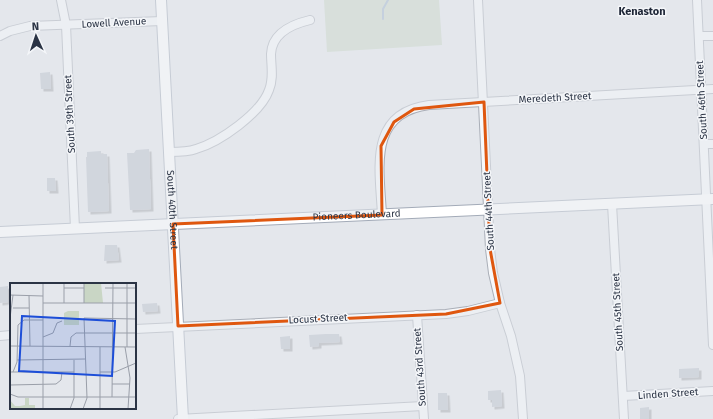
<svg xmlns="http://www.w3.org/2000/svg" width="713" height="419" viewBox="0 0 713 419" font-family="'Fira Sans',sans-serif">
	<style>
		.green { fill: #c9d6c5 }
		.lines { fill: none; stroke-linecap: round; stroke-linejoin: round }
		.stream { stroke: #9fb4cc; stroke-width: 2 }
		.building { fill: #bbc0ca; filter: url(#shadow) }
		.minor-casing { stroke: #a9aeb7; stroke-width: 10 }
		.major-casing { stroke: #a3abb8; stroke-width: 12 }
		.minor { stroke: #f7f8fa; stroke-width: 8 }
		.major { stroke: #fff; stroke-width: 10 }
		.marked { fill: none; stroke: #df570f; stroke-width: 3; stroke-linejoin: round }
		.labels { text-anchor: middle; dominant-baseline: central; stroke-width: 3; stroke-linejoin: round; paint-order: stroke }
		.street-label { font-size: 10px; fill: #2b3445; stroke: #f4f6f9 }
		.neighbourhood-label { font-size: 11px; font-weight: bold; fill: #1d2536; stroke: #f4f6f9 }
		.inset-road { fill: none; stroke: #9a9fa9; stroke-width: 1 }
		.view { fill: #1d4ed8; fill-opacity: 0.15; stroke: #1d4ed8; stroke-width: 2 }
		.inset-edge { fill: none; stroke: #2b3445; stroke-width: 2 }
	</style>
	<defs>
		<filter id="shadow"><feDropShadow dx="2.5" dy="2.5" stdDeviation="0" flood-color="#0004"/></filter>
	</defs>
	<rect width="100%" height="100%" fill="#e4e7ec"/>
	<path class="green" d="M 324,0 L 439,0 L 442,45 L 327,52 Z"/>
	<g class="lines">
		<path class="stream" d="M 383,19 L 383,9 L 388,0"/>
	</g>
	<g class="building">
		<path d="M 50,72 L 51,89 L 41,89 L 40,73 Z"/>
		<path d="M 149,149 L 151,209 L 130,210 L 127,153 L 134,153 L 136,150 Z"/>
		<path d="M 101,151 L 101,154 L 107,154 L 109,211 L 88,212 L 86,157 L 87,157 L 87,152 Z"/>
		<path d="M 47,178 L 55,178 L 56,191 L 47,191 Z"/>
		<path d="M 105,245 L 117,245 L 119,260 L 104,261 Z"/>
		<path d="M 8,286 L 8,302 L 0,303 L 0,287 Z"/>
		<path d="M 157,303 L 158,311 L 143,312 L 142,304 Z"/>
		<path d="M 326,334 L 339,334 L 340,342 L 319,343 L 319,346 L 310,347 L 309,335 Z"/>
		<path d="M 290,336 L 290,349 L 281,349 L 280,337 Z"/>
		<path d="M 699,368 L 699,377 L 679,378 L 679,369 Z"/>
		<path d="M 501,390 L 502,406 L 492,407 L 492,400 L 488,400 L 488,391 Z"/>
		<path d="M 438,393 L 447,393 L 448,410 L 438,410 Z"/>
		<path d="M 649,407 L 649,419 L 640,419 L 640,408 Z"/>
	</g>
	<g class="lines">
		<g class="minor-casing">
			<g id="minor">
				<path d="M 61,0 L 66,25 L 75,229"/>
				<path d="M 478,0 L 490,249 L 493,273 L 500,303 L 511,336 L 520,376 L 523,419"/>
				<path d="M 697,0 L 713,345"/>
				<path d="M 0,36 L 10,31 L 30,26 L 162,21"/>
				<path d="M 699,36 L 713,36"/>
				<path d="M 704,144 L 713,144"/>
				<path d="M 169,152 C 178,152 188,152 196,149 C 220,142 261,113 269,90 C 274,78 271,66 271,54 C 272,33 293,24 310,20"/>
				<path d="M 612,204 L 624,419"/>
				<path d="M 382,215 C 380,170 367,113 429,105 L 713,89"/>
				<path d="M 417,315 L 424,419"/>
				<path d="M 135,329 L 446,314 L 468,311 L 500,303"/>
				<path d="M 0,336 L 11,335"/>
				<path d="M 623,396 L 713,391"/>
				<path d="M 178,419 L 423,406"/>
			</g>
		</g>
		<g class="major-casing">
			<g id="major">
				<path id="s1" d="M 161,0 L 183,419"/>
				<path id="s2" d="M 0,232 L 713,199"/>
			</g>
		</g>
		<use href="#minor" class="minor"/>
		<use href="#major" class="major"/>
	</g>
	<path d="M0 0H713V419H0ZM 484,102 L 490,249 L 500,303 L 446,314 L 178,326 L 173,224 L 382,215 L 381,146 L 394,122 L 414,109 Z" fill="#e4e7ec" fill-opacity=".55" fill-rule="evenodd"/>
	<path class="marked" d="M 484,102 L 490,249 L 500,303 L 446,314 L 178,326 L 173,224 L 382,215 L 381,146 L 394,122 L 414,109 Z"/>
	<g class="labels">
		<g class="street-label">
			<text transform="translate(114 23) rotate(-3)">Lowell Avenue</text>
			<text transform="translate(555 98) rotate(-3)">Meredeth Street</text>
			<text transform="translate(702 100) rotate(-93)">South 46th Street</text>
			<text transform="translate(70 114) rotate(-93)">South 39th Street</text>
			<text stroke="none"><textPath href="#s1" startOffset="210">South 40th Street</textPath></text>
			<text transform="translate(489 211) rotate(-93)">South 44th Street</text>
			<text stroke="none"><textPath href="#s2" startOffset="357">Pioneers Boulevard</textPath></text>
			<text transform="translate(618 312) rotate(-93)">South 45th Street</text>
			<text transform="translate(318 319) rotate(-3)">Locust Street</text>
			<text transform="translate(420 367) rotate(-94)">South 43rd Street</text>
			<text transform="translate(668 394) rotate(-4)">Linden Street</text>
		</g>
		<g class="neighbourhood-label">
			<text x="642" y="11">Kenaston</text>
		</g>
	</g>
	<g transform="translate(10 283)">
		<rect width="126" height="126" fill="#e4e7ec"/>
		<path d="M 74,0 L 91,0 L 93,20 L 74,20 ZM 58,28 L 69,28 L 69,42 L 54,42 L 54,30 ZM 15,115 L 19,115 L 19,122 L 25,122 L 25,126 L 0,125 L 0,117 L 5,123 L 10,123 L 15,122 Z" fill="#c9d6c5"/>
		<path class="inset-road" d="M 54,5 L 74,5M 95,5 L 126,5M 0,12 L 33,13M 19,12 L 20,63M 33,20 L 126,20M 54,20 L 54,0M 74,20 L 74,0M 3,25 L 19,25M 0,35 L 3,12M 33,54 L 43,50 L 47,40 L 52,38M 0,63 L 126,64M 60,63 L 61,54 L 66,50 L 126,50M 90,64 L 90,126M 115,64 L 120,95 L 118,126M 117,64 L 117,0M 7,77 L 75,76M 0,89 L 64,89M 3,89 L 7,79 L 8,42 L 14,37 L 33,37M 90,89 L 105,89 L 126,80M 102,101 L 120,101M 0,102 L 46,101 L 51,97 L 52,89M 0,111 L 8,114 L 126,114M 102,114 L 103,0M 33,126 L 33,0M 60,126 L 64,115 L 64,77M 73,126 L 77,115 L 74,35 L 126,36"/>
		<path class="view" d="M 12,33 L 105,38 L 102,93 L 9,88 Z"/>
		<rect width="126" height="126" class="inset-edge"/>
	</g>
	<g transform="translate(36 36) rotate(357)" stroke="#f4f6f9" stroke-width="3" paint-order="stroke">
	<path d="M0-3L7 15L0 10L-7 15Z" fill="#2b3445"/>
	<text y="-6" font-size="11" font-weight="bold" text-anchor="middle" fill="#2b3445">N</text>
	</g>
</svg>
